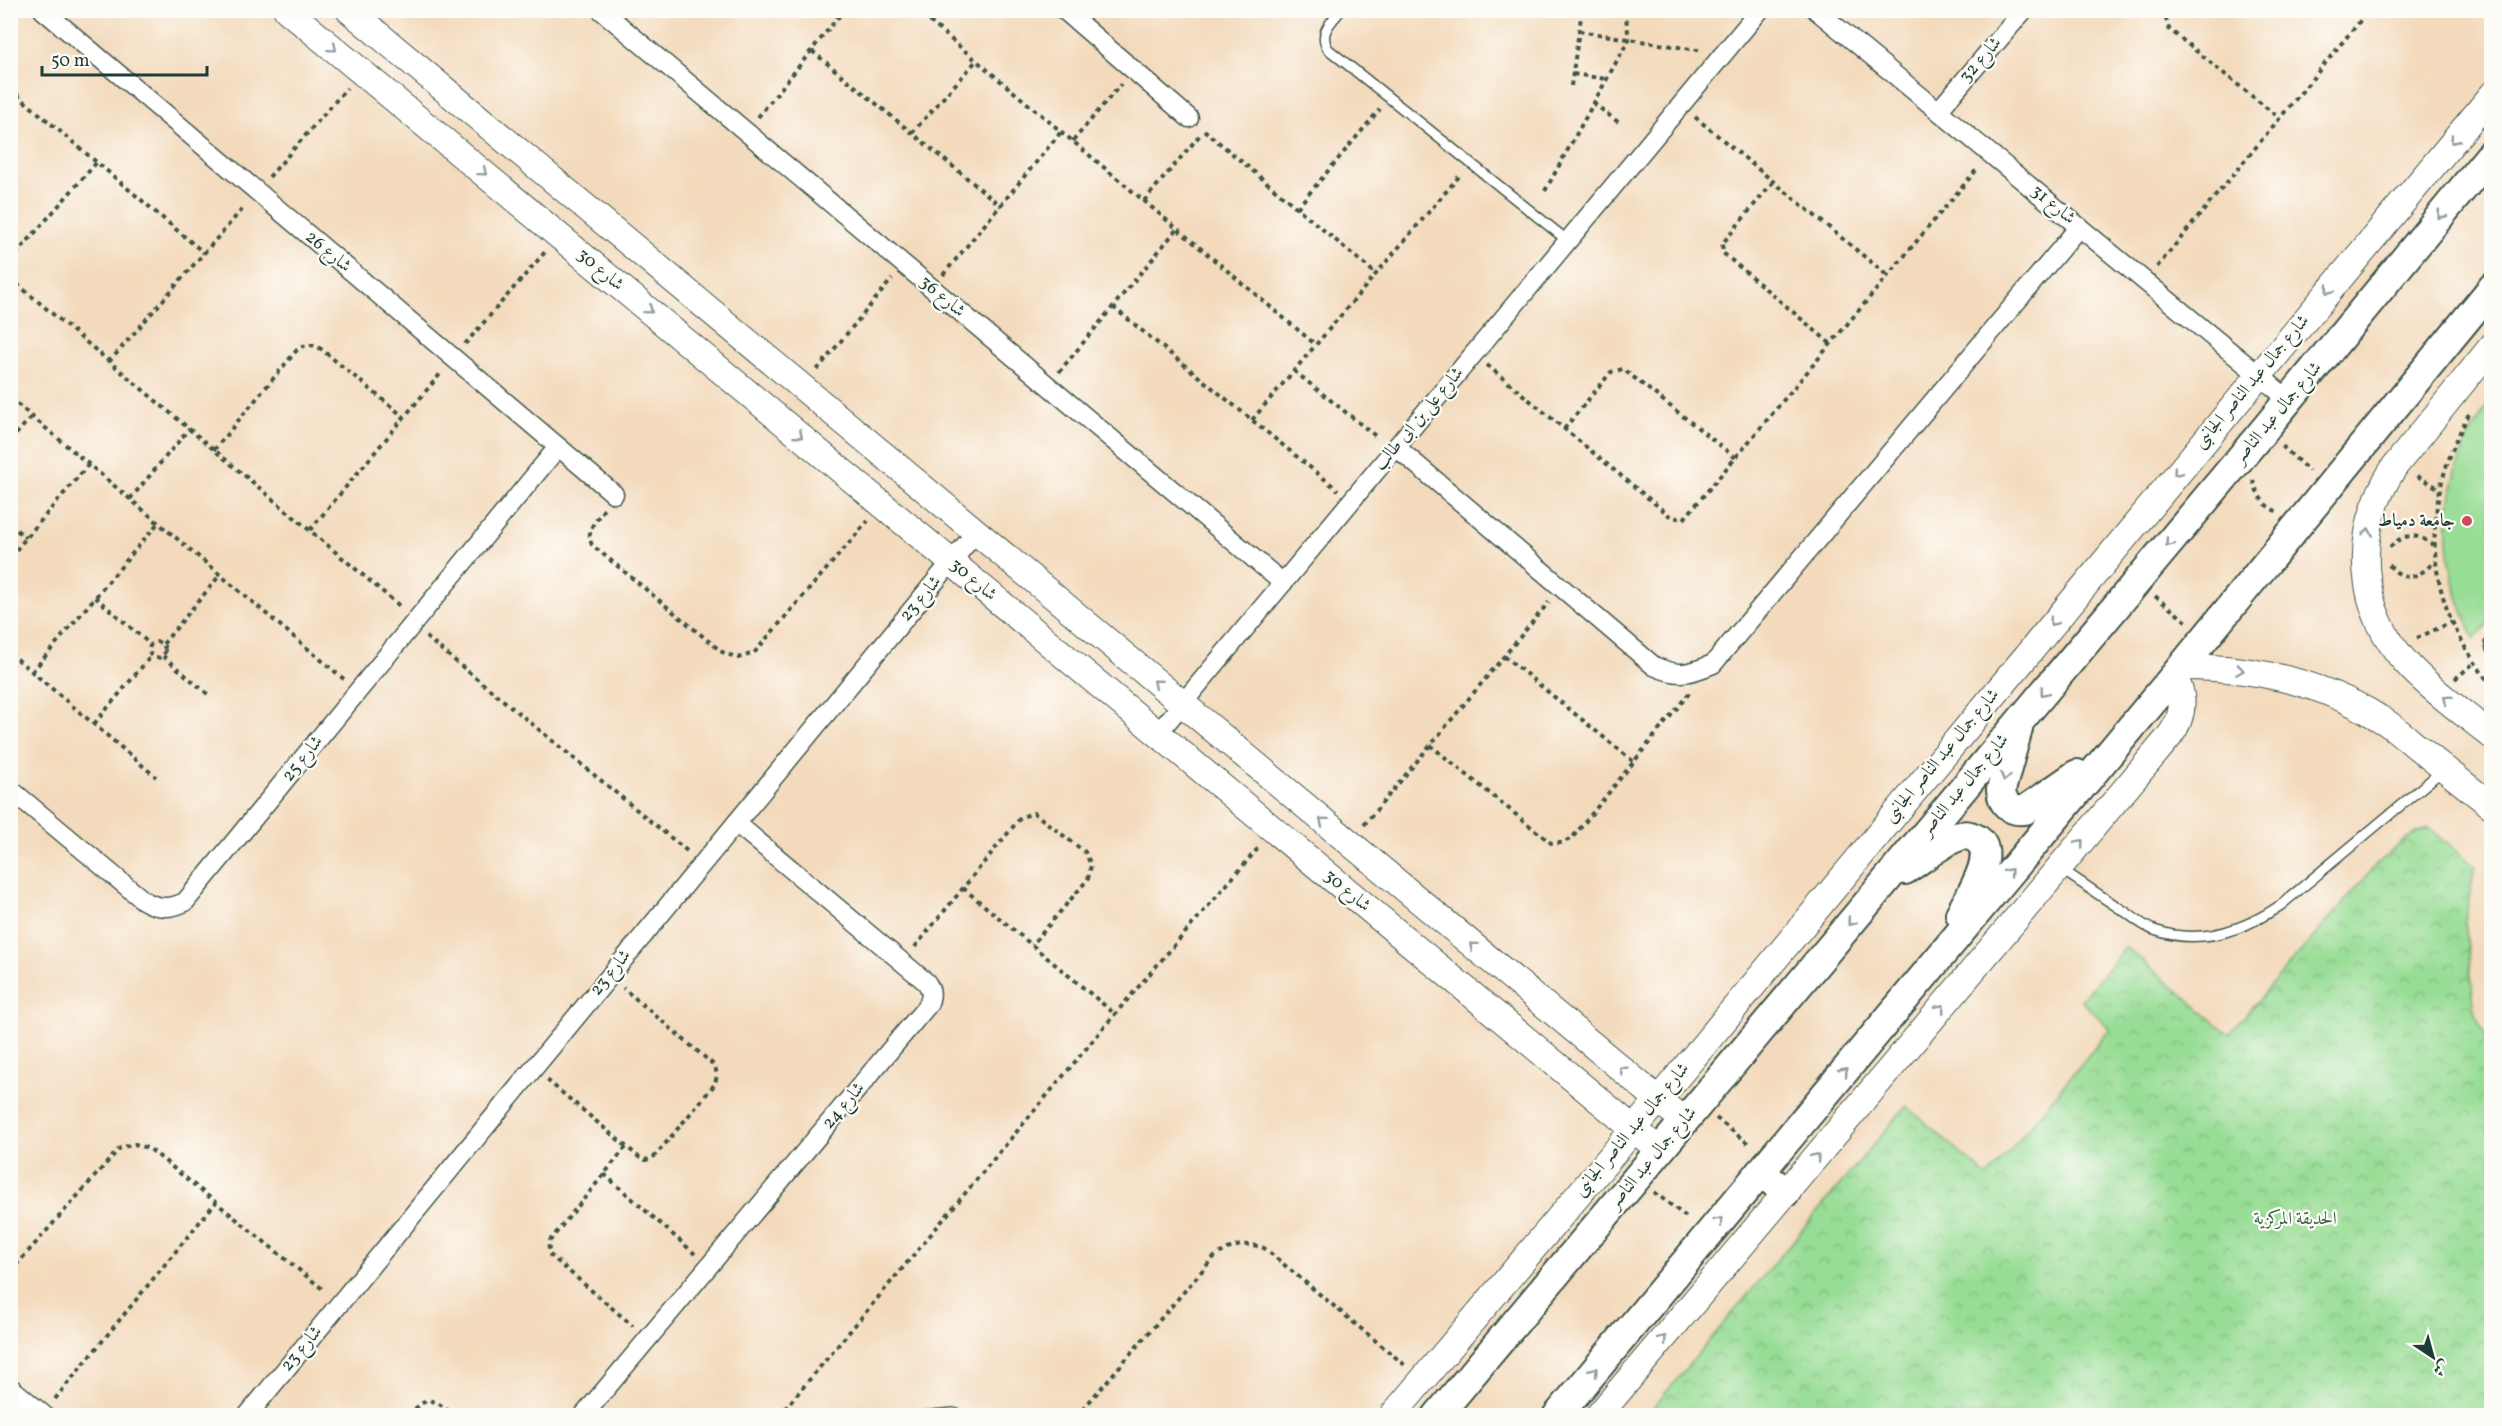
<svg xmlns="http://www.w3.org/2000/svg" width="2502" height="1426" viewBox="0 0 2502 1426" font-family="Vollkorn,Amiri,serif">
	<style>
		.park { fill: url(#park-crowns); stroke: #5c8d64; stroke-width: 1.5 }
		.garden { fill: #98dd95; stroke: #5c8d64; stroke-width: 1.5 }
		.building { fill: #f1aa95 }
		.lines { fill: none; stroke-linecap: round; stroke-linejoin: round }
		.lane-casing { stroke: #3f5548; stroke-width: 12 }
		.street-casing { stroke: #3f5548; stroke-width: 21 }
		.secondary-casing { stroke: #3f5548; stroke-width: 28 }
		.primary-casing { stroke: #3f5548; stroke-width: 32 }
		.path { stroke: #3f5548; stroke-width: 4; stroke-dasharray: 4.5 4.5; stroke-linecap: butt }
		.lane { stroke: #fff; stroke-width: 9 }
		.street { stroke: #fff; stroke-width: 18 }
		.secondary { stroke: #fff; stroke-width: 26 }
		.primary { stroke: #fff; stroke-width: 28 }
		.oneway { stroke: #8f9e9a }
		.poi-dot { fill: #d1495b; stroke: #fdfcf7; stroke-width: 2 }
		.labels { text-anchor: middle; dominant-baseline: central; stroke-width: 4.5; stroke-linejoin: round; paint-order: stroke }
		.street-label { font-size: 18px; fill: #1f3d34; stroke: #fdfcf7 }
		.poi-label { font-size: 18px; font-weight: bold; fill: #1f3d34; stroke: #fdfcf7; text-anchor: end }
		.park-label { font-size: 18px; fill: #375d47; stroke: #fdfcf7 }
	</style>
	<defs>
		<pattern id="park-crowns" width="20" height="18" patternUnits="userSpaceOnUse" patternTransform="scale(1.5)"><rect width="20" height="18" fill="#98dd95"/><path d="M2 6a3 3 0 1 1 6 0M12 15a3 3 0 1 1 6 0" fill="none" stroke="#7bb47a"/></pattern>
	</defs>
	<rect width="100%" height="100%" fill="#fdfcf7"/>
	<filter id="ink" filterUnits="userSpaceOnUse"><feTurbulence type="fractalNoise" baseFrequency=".0167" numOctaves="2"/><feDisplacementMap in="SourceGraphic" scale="12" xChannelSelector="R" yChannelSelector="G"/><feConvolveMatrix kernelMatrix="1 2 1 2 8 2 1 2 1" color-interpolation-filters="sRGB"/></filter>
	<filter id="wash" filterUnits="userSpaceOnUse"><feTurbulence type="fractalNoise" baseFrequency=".008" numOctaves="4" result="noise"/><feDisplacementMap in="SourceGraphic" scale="24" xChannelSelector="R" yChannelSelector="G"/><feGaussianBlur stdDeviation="1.35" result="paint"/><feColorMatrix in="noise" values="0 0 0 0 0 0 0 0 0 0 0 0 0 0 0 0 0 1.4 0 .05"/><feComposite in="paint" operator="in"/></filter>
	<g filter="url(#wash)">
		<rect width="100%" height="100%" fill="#f3dabc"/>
		<path class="park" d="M 2428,828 L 2475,866 L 2465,920 L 2475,1014 L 2492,1048 L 2491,1415 L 1647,1415 L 1906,1106 L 1988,1177 L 2110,1029 L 2081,1000 L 2126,947 L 2229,1034 L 2376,865 L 2407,838 Z"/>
		<path class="garden" d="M 2491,401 L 2491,620 L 2475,639 C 2435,558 2438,475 2491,401 Z"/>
		<g id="blocks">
			<path class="building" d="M 2492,634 L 2492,656 L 2486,651 L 2484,642 Z"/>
		</g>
	</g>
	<g filter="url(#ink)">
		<use href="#blocks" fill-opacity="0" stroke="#3f5548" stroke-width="1.5"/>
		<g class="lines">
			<g class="lane-casing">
				<g id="lane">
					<path d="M 1341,10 C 1331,22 1318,33 1328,49 L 1568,241"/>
					<path d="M 2061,869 C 2083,884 2105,899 2127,913 C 2135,919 2145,927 2154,930 C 2200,946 2243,931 2281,905 L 2443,770"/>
					<path d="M 922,1416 L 953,1413 L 966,1416"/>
				</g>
			</g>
			<g class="street-casing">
				<g id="street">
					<path d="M 43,10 L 614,494"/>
					<path d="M 601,10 L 1283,583"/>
					<path d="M 1064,10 L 1189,118"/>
					<path d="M 1816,10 L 2289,400"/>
					<path d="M 1939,110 L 2024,10"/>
					<path d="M 1396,447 L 1654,666 C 1678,677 1689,674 1713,664 L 2079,227"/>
					<path d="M 1158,733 L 1760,10"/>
					<path d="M 10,789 L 143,900 C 158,909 170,909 185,902 L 558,447"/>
					<path d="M 10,1387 L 45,1416"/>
					<path d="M 247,1416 L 976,532"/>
					<path d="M 583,1416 L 928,1005 C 932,996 932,990 926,982 L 736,823"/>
				</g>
			</g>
			<g class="secondary-casing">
				<g id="secondary">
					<path d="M 287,10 L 1659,1150"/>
					<path d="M 349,10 L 1684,1121"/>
					<path d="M 2492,346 L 2395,466 C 2352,531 2356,611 2411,668 C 2435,693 2465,714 2492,736"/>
					<path d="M 2182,667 C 2251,667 2319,681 2379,718 C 2392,725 2404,736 2416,746 C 2441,766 2466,786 2492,806"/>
					<path d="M 1392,1416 L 1634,1129 L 2492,95"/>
					<path d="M 1598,1416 L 2169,737 C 2184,717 2186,698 2174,676"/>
				</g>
			</g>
			<g class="primary-casing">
				<g id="primary">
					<path d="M 2018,729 L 2001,790 C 2002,804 2011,812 2025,810 L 2077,774"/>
					<path d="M 1905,870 C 1920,861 1943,841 1960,836 C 1966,834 1972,836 1977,839 C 1998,854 1969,897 1960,914"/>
					<path d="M 1760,1172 L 1786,1192"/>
					<path d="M 1437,1416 L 2264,430 L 2492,153"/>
					<path d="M 1557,1416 L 2174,676 L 2492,288"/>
				</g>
			</g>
			<g class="path">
				<path d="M 916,10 L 1316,345"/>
				<path d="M 2171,10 L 2166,19 L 2169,29 L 2279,118"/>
				<path d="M 1579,31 L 1703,51"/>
				<path d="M 812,51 L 1001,206"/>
				<path d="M 1573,74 L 1606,79"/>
				<path d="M 1571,86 L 1582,10"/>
				<path d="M 10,89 L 204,253"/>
				<path d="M 1593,103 L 1618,122"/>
				<path d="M 758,117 L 844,10"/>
				<path d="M 1695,117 L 1888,276"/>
				<path d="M 1204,130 L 1376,274"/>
				<path d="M 912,133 L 976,61"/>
				<path d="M 1073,141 L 1121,84"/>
				<path d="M 269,177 L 347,88"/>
				<path d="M 1773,182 L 1722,244 L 1723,253 L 1831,344"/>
				<path d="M 1545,191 L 1629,39 L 1625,10"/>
				<path d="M 1144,201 L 1200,135"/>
				<path d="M 1297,208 L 1380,109"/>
				<path d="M 10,261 L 97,162"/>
				<path d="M 2157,267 L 2369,10"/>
				<path d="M 943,275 L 1061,132"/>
				<path d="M 10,278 L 402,608"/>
				<path d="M 1113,307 L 1338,490"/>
				<path d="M 465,344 L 545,252"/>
				<path d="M 109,362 L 245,206"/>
				<path d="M 1487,365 L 1671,517 L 1684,519 L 1978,168"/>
				<path d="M 817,370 L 892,279"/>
				<path d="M 1294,371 L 1378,438"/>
				<path d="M 1059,372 L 1177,229"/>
				<path d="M 10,398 L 345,680"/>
				<path d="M 2469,414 C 2426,494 2420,577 2470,655 C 2477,665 2483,676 2492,685"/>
				<path d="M 1252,420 L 1461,174"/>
				<path d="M 1564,429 L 1611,372 L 1623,369 L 1736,458"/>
				<path d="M 10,441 L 32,416"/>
				<path d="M 2282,446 L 2309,471"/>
				<path d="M 214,450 L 296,351 C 303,344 312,343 321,349 L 404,417"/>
				<path d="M 2417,476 L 2440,489"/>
				<path d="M 2253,480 C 2258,495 2263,507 2279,512"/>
				<path d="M 130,499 L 189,429"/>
				<path d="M 604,509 C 596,521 585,530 592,545 L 722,652 L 738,658 L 754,653 L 868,521"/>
				<path d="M 10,524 L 26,538"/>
				<path d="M 310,530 L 441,373"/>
				<path d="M 2390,547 C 2404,533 2417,533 2433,545"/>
				<path d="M 10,557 L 89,464"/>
				<path d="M 2389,565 C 2405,584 2420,577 2435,561"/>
				<path d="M 2155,596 L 2187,622"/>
				<path d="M 95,597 L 151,645"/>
				<path d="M 426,637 L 687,851"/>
				<path d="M 2417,638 L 2452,622"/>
				<circle cx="157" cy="650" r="8"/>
				<path d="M 163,644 L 220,575"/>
				<path d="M 10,653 L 156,777"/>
				<path d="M 163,656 L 210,696"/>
				<path d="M 1504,656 L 1634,762"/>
				<path d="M 32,672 L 158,523"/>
				<path d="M 2455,679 L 2475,662"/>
				<path d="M 94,724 L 151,656"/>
				<path d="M 1430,745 L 1551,843 L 1563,843 L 1573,837 L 1690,692"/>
				<path d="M 1364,825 L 1549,602"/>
				<path d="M 963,888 L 1115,1014"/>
				<path d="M 915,947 L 1021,817 L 1034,813 L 1085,852 L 1091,865 L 1088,879 L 1032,945"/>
				<path d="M 547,1080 L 640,1158 L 646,1160 L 655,1156 L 715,1084 L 717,1075 L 715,1066 L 623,988"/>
				<path d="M 1716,1118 L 1750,1145"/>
				<path d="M 626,1147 L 548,1243 L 550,1255 L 633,1326"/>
				<path d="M 604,1174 L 695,1254"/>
				<path d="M 1654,1192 L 1689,1219"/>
				<path d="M 10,1272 L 120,1148 L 135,1144 L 150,1149 L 325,1291"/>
				<path d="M 55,1399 L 216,1202"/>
				<path d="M 409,1416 C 428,1392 435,1400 455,1416"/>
				<path d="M 779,1416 L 1115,1014 L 1260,846"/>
				<path d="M 1077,1416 L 1213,1258 C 1230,1246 1243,1241 1264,1248 L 1406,1366"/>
			</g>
			<use href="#lane" class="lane"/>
			<use href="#street" class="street"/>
			<use href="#secondary" class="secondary"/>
			<use href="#primary" class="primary"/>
		</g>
		<defs><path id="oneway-chevron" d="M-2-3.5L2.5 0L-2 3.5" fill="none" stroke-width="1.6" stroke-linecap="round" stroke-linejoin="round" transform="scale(1.5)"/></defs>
		<g class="oneway">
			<use href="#oneway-chevron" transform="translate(333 48) rotate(40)"/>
			<use href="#oneway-chevron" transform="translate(2454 140) rotate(130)"/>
			<use href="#oneway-chevron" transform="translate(483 172) rotate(40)"/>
			<use href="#oneway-chevron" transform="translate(2441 215) rotate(129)"/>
			<use href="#oneway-chevron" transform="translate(2329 290) rotate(130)"/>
			<use href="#oneway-chevron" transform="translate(649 310) rotate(40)"/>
			<use href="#oneway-chevron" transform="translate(799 435) rotate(40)"/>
			<use href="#oneway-chevron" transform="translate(2177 472) rotate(130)"/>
			<use href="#oneway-chevron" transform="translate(2368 532) rotate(-82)"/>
			<use href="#oneway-chevron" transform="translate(2169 543) rotate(130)"/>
			<use href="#oneway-chevron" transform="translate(2053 622) rotate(130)"/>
			<use href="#oneway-chevron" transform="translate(2240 670) rotate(8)"/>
			<use href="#oneway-chevron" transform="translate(1157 683) rotate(-140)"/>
			<use href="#oneway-chevron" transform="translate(2044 692) rotate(130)"/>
			<use href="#oneway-chevron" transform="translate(2447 699) rotate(-140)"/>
			<use href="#oneway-chevron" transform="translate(2005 777) rotate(105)"/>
			<use href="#oneway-chevron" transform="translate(1323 821) rotate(-140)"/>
			<use href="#oneway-chevron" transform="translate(2080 843) rotate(-50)"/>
			<use href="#oneway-chevron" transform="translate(2009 872) rotate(-50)"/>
			<use href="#oneway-chevron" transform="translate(1851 922) rotate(130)"/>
			<use href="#oneway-chevron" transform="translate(1473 946) rotate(-140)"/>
			<use href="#oneway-chevron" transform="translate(1941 1008) rotate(-50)"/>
			<use href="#oneway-chevron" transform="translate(1623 1070) rotate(-140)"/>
			<use href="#oneway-chevron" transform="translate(1844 1071) rotate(-50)"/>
			<use href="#oneway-chevron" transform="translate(1816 1157) rotate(-50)"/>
			<use href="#oneway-chevron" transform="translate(1719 1221) rotate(-50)"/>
			<use href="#oneway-chevron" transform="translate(1663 1339) rotate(-50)"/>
			<use href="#oneway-chevron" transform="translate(1594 1371) rotate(-50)"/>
		</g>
	</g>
	<circle class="poi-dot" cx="2467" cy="521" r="6"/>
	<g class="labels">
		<g class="street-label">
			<text transform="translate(1981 60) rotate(-49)">شارع 32</text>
			<text transform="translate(2053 205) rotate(39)">شارع 31</text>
			<text transform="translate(328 252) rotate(40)">شارع 26</text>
			<text transform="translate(600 270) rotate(40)">شارع 30</text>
			<text transform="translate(942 297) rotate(40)">شارع 36</text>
			<text transform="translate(2252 382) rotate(-50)">شارع جمال عبد الناصر الجانبى</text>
			<text transform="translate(2278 413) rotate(-50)">شارع جمال عبد الناصر</text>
			<text transform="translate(1419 419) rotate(-50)">شارع على بن ابى طالب</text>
			<text transform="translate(973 580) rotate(40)">شارع 30</text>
			<text transform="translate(921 599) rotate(-50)">شارع 23</text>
			<text transform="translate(1942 756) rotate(-50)">شارع جمال عبد الناصر الجانبى</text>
			<text transform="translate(303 759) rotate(-51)">شارع 25</text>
			<text transform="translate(1965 785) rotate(-50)">شارع جمال عبد الناصر</text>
			<text transform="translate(1347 891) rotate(40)">شارع 30</text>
			<text transform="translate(611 973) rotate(-51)">شارع 23</text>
			<text transform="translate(844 1106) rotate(-50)">شارع 24</text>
			<text transform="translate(1632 1130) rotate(-50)">شارع جمال عبد الناصر الجانبى</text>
			<text transform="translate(1653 1158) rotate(-50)">شارع جمال عبد الناصر</text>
			<text transform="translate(302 1349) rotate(-50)">شارع 23</text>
		</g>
		<g class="poi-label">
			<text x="2455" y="521">جامعة دمياط</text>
		</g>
		<g class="park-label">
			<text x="2295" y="1219">الحديقة المركزية</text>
		</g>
	</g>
	<rect width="2502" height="1426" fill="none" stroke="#fdfcf7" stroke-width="36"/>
	<g transform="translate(2433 1357) rotate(144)" stroke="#fdfcf7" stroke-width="4.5" paint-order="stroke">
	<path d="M0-4.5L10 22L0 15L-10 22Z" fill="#1f3d34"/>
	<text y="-9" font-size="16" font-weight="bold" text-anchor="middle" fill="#1f3d34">ش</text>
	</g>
	<path d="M42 66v9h165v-9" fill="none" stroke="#1f3d34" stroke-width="3"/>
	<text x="51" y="66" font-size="18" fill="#1f3d34" stroke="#fdfcf7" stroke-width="4.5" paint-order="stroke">50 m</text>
</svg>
